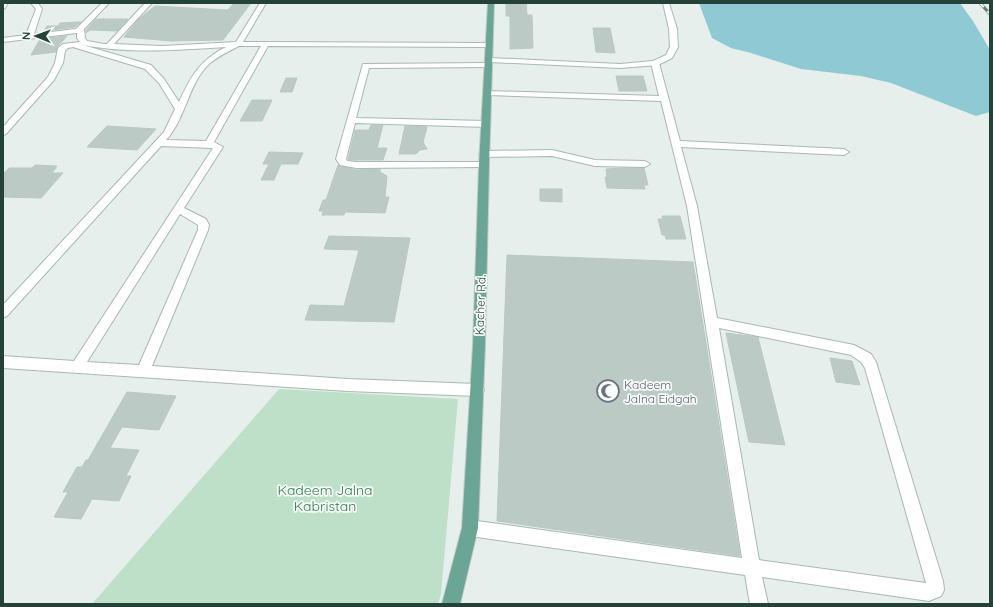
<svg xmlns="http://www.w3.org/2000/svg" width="993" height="607" viewBox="0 0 993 607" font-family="Quicksand,sans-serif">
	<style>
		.green { fill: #bfe0c8 }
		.water { fill: #8ec9d4 }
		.building { fill: #bbcac4; stroke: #b8c9c2 }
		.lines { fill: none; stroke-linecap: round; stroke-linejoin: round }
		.street-casing { stroke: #a8b8b2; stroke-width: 2 }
		.secondary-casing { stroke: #a4bbb3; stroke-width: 2 }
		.primary-casing { stroke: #c2cac8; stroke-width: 2 }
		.street { fill: #fff; fill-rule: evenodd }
		.secondary { fill: #fff; fill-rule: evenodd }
		.primary { fill: #6aa596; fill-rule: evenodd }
		.rail-casing { stroke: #5f7d75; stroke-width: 3 }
		.rail { stroke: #f7fbf9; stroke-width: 2; stroke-dasharray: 5.5; stroke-linecap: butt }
		.labels { text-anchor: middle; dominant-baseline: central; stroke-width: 3.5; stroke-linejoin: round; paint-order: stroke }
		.street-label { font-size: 12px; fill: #24423a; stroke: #f7fbf9 }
		.worship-label { font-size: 12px; fill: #5b616d; stroke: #f7fbf9; text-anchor: start }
		.near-park-label { font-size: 14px; fill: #2d7a4b; stroke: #f7fbf9 }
	</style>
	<rect width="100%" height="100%" fill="#e6efeb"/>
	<path class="green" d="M 279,389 L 458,399 L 441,594 L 438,604 L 92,604 Z"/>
	<path class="water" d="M 699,3 L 960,3 L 973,21 L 990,50 L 990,112 L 976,116 L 891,83 L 861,76 L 801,69 L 751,53 L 731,48 L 712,38 Z"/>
	<g class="building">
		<path d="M 234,3 L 251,3 L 223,40 L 171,41 L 124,37 L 139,19 L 155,6 L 228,10 Z"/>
		<path d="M 506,3 L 526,3 L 527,15 L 532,15 L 533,48 L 510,49 L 510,16 L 506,16 Z"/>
		<path d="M 96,19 L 128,19 L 117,31 L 90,30 L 86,33 L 86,30 Z"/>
		<path d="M 78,22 L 81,22 L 75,27 L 44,31 L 47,26 L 58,26 L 60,23 Z"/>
		<path d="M 593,28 L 610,28 L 615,53 L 596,52 Z"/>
		<path d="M 67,36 L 57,47 L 56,52 L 31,55 L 40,39 Z"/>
		<path d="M 616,76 L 643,76 L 647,91 L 619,91 Z"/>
		<path d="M 286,78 L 297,78 L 292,92 L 280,92 Z"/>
		<path d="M 252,100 L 272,100 L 262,121 L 240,121 Z"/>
		<path d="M 371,125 L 383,125 L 377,148 L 387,148 L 383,160 L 348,160 L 355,130 L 369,130 Z"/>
		<path d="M 107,126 L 156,129 L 137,150 L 87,147 Z"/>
		<path d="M 405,126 L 427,127 L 423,142 L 427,149 L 420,150 L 416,154 L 399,154 Z"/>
		<path d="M 269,152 L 303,153 L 298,164 L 281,164 L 274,180 L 261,180 L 269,164 L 263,164 Z"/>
		<path d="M 35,165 L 57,166 L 52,173 L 63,173 L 41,198 L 3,197 L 3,174 L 9,168 L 32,168 Z"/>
		<path d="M 338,165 L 356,170 L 380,169 L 380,172 L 387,176 L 385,197 L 389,197 L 385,213 L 345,212 L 344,215 L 322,215 L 323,211 L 319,211 L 323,200 L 326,200 Z"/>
		<path d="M 624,168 L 644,168 L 648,185 L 644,185 L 645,189 L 607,188 L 605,177 L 607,177 L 606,169 Z"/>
		<path d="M 540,189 L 562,189 L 562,202 L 540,201 Z"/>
		<path d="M 662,216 L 680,216 L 686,239 L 666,239 L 665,235 L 662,235 L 658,219 L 663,219 Z"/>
		<path d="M 329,236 L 410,238 L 394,322 L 305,320 L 310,305 L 344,306 L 359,250 L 324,249 Z"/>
		<path d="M 507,255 L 693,262 L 740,556 L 497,521 Z"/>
		<path d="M 726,333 L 758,337 L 785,445 L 749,442 Z"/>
		<path d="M 830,358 L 852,361 L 860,385 L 836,382 Z"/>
		<path d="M 127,392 L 176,396 L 159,430 L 122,427 L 110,448 L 139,450 L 126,476 L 131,476 L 119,501 L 92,499 L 81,519 L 54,517 L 68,492 L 63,492 L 77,467 L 82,467 L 86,460 L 88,460 Z"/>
	</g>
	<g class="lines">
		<g class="street-casing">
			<g id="street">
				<path d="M 3,3 L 8,3 L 5,8 L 3,9 Z"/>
				<path d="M 31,3 L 38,3 L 42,9 L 34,34 L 76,29 L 102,3 L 109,3 L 84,29 L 85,38 L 87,41 L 104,44 L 107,44 L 145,3 L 152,3 L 114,44 L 162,46 L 236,42 L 260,3 L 266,3 L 243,42 L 492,43 L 493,45 L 489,47 L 268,46 L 214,142 L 223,147 L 184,208 L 206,219 L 209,225 L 208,230 L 152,366 L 348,379 L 477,384 L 482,386 L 484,390 L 482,394 L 477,396 L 348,391 L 3,368 L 3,356 L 74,361 L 213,148 L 161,146 L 7,316 L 3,318 L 3,305 L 164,132 L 175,109 L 159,83 L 145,69 L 73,47 L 68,48 L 65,51 L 63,63 L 54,80 L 6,134 L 3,135 L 3,127 L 48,77 L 55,63 L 58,48 L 63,44 L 80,42 L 77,38 L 77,33 L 3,42 L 3,38 L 26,35 L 36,9 ZM 83,45 C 129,54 179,50 226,47 C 200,60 191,76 179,102 L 164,79 L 151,65 ZM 239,46 L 261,46 L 206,141 L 166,140 C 186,119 188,83 210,63 C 219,56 229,51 239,46 ZM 180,214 L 198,225 L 198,230 L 139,365 L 87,362 Z"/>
				<path d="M 652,61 L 658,61 L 659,63 L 680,141 L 844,149 L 849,152 L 844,155 L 681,147 L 697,206 L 717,318 L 854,345 L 871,354 L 876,362 L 943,581 L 944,590 L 941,596 L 929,601 L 762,577 L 768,604 L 750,604 L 745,575 L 470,536 L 464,534 L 462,528 L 464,522 L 470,520 L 742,558 L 687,206 L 661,101 L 488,95 L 484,93 L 488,91 L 659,96 L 651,63 ZM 719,328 L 851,355 L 861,362 L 865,368 L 926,583 L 759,560 Z"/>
				<path d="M 488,63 L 491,63 L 491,67 L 369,68 L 356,118 L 486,121 L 490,124 L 486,127 L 355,123 L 346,159 L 347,161 L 356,162 L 484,162 L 489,165 L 487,167 L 356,168 L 340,165 L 336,159 L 363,64 Z"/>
				<path d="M 552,150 L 595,160 L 645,161 L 650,164 L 645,167 L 595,166 L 552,156 L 484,157 L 479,154 L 484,151 Z"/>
			</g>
		</g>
		<g class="secondary-casing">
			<path id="secondary" d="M 663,3 L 669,3 L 677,29 L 678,47 L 672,58 L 658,65 L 620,68 L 489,62 L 485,60 L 489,58 L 620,64 L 653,61 L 666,55 L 670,47 L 669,29 Z"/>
		</g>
		<g class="primary-casing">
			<path id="primary" d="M 488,3 L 494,3 L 489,165 L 485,345 L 478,528 L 460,604 L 442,604 L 462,528 L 473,345 L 479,165 Z"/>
		</g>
		<use href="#street" class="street"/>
		<use href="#secondary" class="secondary"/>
		<use href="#primary" class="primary"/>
		<g class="rail-casing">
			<path id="rail" d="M 980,3 L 990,14"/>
		</g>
		<use href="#rail" class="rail"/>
	</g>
	<defs>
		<g id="mosque-ring" transform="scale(1.15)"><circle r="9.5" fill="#f7fbf9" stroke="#6b7280" stroke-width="1.5"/><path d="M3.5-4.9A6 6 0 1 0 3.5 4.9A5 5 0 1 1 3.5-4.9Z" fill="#6b7280"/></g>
	</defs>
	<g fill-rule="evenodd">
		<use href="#mosque-ring" x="608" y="391"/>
	</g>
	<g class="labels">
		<g class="street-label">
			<text transform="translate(480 305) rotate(-88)">Kacher Rd.</text>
		</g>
		<g class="worship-label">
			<text x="624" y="384">Kadeem<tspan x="624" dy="14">Jalna Eidgah</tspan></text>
		</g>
		<g class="near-park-label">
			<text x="325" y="490">Kadeem Jalna<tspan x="325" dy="16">Kabristan</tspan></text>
		</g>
	</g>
	<rect width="993" height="607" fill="none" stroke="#24423a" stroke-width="8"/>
	<g transform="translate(36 36) rotate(271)" stroke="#f7fbf9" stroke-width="3" paint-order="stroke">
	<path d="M0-3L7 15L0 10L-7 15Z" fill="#24423a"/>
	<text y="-6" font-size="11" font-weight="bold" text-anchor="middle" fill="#24423a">N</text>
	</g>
</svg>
